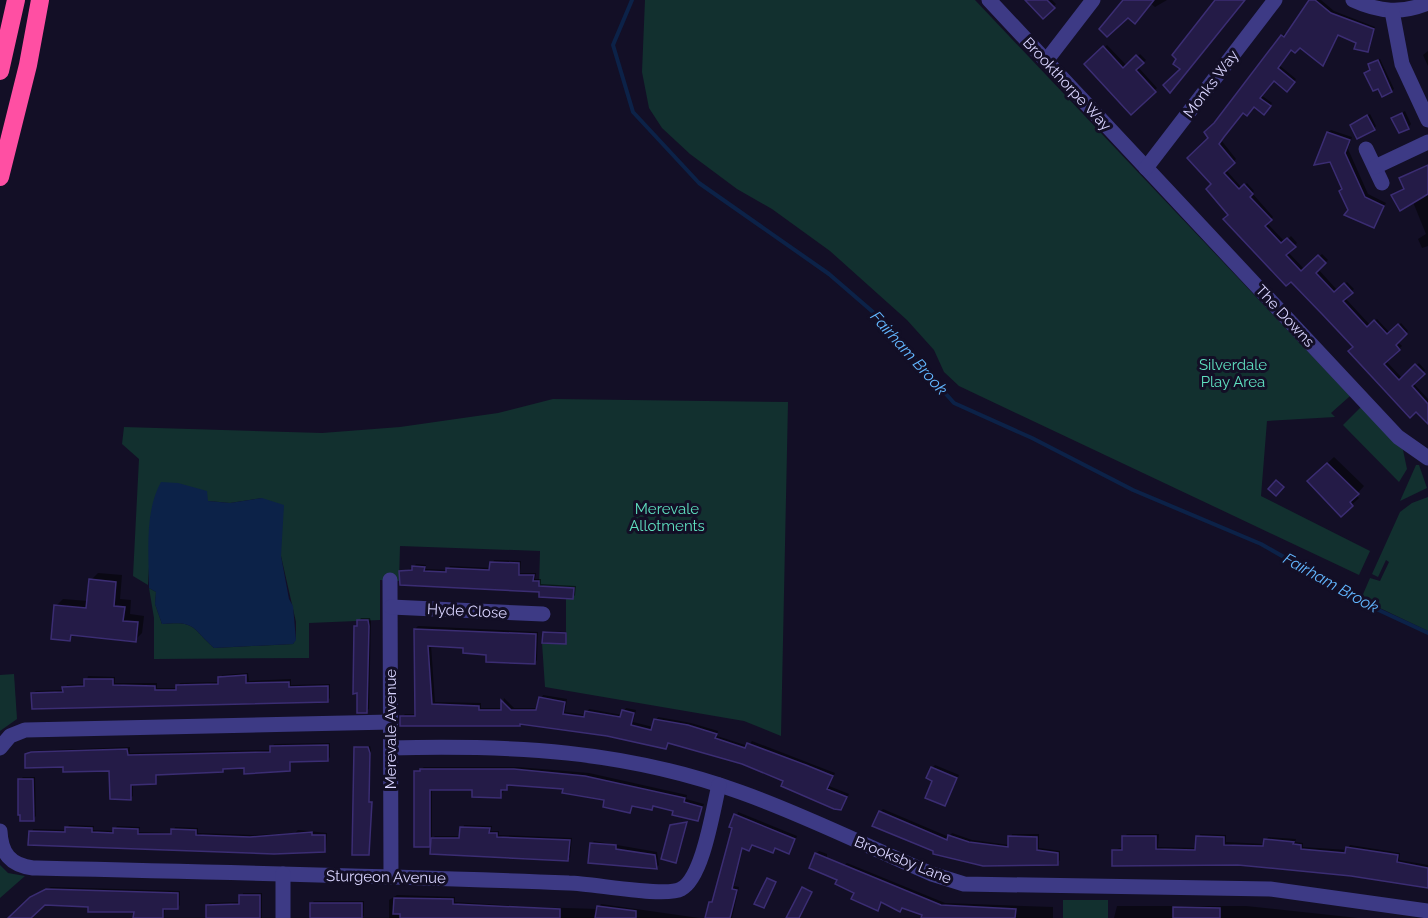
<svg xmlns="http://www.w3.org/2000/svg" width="1428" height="918" viewBox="0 0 1428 918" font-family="Raleway,sans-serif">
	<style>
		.green { fill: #12302f }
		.water { fill: #0c2248 }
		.shadow { fill: #0007 }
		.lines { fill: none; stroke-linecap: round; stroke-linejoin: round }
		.stream { stroke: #0c2248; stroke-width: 4 }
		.building { fill: #241b47; stroke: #3b2d73; stroke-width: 1.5 }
		.street { stroke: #3d3a85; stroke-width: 15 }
		.highway { stroke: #ff4fa3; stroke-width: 18 }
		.labels { text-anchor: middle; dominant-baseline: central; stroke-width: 6; stroke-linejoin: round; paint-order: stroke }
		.street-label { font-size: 15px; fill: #d9d4ff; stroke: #130f26 }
		.park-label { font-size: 15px; fill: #5fe0c0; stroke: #130f26 }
		.water-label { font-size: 16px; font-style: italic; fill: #62b6ff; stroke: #130f26 }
	</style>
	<rect width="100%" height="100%" fill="#130f26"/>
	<g class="green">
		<path d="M 645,0 L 975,0 L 1350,396 L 1331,413 L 1335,417 L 1267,421 L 1261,496 L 1370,551 L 1359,575 L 959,386 L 944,372 L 934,350 L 907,320 L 830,251 L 772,209 L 737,189 L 690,154 L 662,128 L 649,108 L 642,72 Z"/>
		<path d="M 553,399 L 788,402 L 781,736 L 744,721 L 545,687 L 542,643 L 566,644 L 566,598 L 573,598 L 574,589 L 539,586 L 540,551 L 400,546 L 399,581 L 380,580 L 380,620 L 309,623 L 309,658 L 154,659 L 154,618 L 149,588 L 156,592 L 155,604 L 162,624 C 196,621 191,627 214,648 L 293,644 L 296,639 L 296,622 L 281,556 L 281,541 L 262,498 L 230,503 L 208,501 L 152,515 L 148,585 L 133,576 L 139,459 L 122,444 L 124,427 L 322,433 L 400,427 L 498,413 Z"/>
		<path d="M 1361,407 L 1403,450 L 1407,469 L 1399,482 L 1343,425 Z"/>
		<path d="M 1416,465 L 1419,465 L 1427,488 L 1400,501 Z"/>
		<path d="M 1428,497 L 1428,631 L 1361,599 L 1370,578 L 1380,581 L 1389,562 L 1386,560 L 1378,577 L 1372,574 L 1400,512 L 1412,503 Z"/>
		<path d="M 14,674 L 17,719 L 0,731 L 0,675 Z"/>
		<path d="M 0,865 L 8,873 L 25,876 L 0,898 Z"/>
		<rect x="1063" y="900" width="45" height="18"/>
	</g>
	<path class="water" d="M 161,482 L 178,483 L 207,491 L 208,501 L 230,503 L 262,498 L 284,505 L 281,556 L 289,599 L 293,606 L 296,640 L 293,644 L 214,648 C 191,627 196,621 162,624 L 155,604 L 156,592 L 149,588 C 149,555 144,512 161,482 Z"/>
	<g class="shadow">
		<path d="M 1028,0 L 1052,0 L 1056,4 L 1043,17 Z"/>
		<path d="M 1127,0 L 1167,0 L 1155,7 L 1150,3 Z"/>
		<path d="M 1311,0 L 1321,0 L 1334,11 L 1375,27 L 1370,48 L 1368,51 L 1339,34 L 1323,64 L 1300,46 L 1291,49 L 1279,65 L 1296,79 L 1287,90 L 1274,79 L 1261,95 L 1272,103 L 1266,111 L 1254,106 L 1243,111 L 1221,140 L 1236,159 L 1226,170 L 1242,188 L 1247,183 L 1254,191 L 1252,193 L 1273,217 L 1267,223 L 1285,242 L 1291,236 L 1297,243 L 1288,252 L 1305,270 L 1322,254 L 1328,260 L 1318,269 L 1338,291 L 1347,282 L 1354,289 L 1345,298 L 1370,325 L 1377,319 L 1390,333 L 1401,323 L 1408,331 L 1397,341 L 1402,346 L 1386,361 L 1402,378 L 1419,363 L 1425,370 L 1428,367 L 1413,383 L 1428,399 L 1428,422 L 1230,215 L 1213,184 L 1210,138 L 1215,123 L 1282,36 L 1285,33 L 1287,35 Z"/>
		<path d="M 1107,45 L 1127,66 L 1140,54 L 1146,60 L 1138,67 L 1157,88 L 1131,112 L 1086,64 Z"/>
		<path d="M 1428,51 L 1428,66 L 1423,55 Z"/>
		<path d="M 1380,59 L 1394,89 L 1391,91 L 1366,73 L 1371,70 L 1369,64 L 1372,62 Z"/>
		<path d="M 1405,111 L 1411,124 L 1408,128 L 1393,118 Z"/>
		<path d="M 1370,114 L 1376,126 L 1374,129 L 1354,123 Z"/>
		<path d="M 1331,130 L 1352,137 L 1348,149 L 1368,194 L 1386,203 L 1373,226 L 1350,211 L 1328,132 Z"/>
		<path d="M 1428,165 L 1428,246 L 1422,248 L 1418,239 L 1426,234 L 1413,202 L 1393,195 L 1405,188 L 1404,176 Z"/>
		<path d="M 1334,457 L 1364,486 L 1356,495 L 1359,498 L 1341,515 L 1309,481 Z"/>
		<path d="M 494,560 L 521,561 L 520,573 L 536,573 L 535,579 L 541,579 L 541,584 L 576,586 L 575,595 L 573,597 L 401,571 L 413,568 L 416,564 L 426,565 L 426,569 L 448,570 L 450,566 L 491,568 Z"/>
		<path d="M 98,573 L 122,575 L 120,599 L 131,600 L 130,614 L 144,616 L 142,633 L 135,640 L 75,634 L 69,640 L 56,606 L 63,599 L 88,601 L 91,580 Z"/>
		<path d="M 361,618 L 370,618 L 371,622 L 369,709 L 366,711 L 355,626 Z"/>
		<path d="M 418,626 L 538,632 L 537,660 L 535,663 L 465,646 L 431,645 L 435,702 L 481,703 L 481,708 L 502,708 L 504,698 L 514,708 L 538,708 L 543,695 L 567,699 L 565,712 L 586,715 L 589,709 L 622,715 L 626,708 L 636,710 L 633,722 L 653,727 L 658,717 L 691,723 L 718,731 L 717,736 L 748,746 L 752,741 L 809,763 L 835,773 L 829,786 L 849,794 L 841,808 L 742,762 L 669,742 L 666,747 L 607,735 L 521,723 L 402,717 L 405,714 L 416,714 L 415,629 Z"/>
		<path d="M 546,631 L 567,632 L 566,642 L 544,632 Z"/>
		<path d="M 248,673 L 249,681 L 291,679 L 291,685 L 330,684 L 330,698 L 327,701 L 33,693 L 36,691 L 64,690 L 67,685 L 86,684 L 88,676 L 115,677 L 115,683 L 157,683 L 157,688 L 177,688 L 180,683 L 220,682 L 222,675 Z"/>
		<path d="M 330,743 L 330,757 L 328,760 L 292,761 L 289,770 L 245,767 L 225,768 L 222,771 L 158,774 L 155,783 L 133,783 L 133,796 L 130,798 L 111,770 L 64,765 L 27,754 L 30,751 L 130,747 L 130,753 L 271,750 L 274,744 Z"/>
		<path d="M 357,746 L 370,746 L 371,750 L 368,853 Z"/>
		<path d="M 935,765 L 959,775 L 945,804 L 934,780 L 932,768 Z"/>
		<path d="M 424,767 L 517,767 L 589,773 L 687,795 L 686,799 L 704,804 L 698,819 L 655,805 L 651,809 L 633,804 L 630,812 L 606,798 L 564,788 L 509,784 L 500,796 L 473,789 L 432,788 L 432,839 L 435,836 L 461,836 L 464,825 L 492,826 L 491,831 L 499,831 L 499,835 L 572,838 L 570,857 L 567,860 L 432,843 L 429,845 L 416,772 Z"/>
		<path d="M 23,777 L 35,777 L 36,816 L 33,819 L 20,780 Z"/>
		<path d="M 883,809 L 949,837 L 952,833 L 972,840 L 1009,845 L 1012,834 L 1039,834 L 1039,848 L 1060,851 L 1060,860 L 1057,863 L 934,850 L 880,812 Z"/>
		<path d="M 738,812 L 797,836 L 791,849 L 776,847 L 772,852 L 753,844 L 749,849 L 743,847 L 734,886 L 739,887 L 732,918 L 707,918 Z"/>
		<path d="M 688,821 L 678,859 L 676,861 L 671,825 Z"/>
		<path d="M 69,825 L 94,826 L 93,830 L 114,831 L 117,826 L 140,827 L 139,832 L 173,833 L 175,827 L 198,828 L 198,833 L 253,835 L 295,833 L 298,830 L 327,833 L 326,848 L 320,852 L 30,844 L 33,829 L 66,830 Z"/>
		<path d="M 1127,834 L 1159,834 L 1158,847 L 1197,848 L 1200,834 L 1226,835 L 1226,842 L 1265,844 L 1268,837 L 1296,839 L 1295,842 L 1303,843 L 1303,847 L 1347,850 L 1350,845 L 1400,853 L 1399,860 L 1428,865 L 1428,887 L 1351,874 L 1114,850 L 1123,847 L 1124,837 Z"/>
		<path d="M 594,841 L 657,852 L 659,865 L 656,868 L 591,844 Z"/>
		<path d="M 819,851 L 827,854 L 827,870 L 816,854 Z"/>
		<path d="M 847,863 L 945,903 L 1053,907 L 1053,918 L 922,918 L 924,914 L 882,901 L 877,909 L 856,892 L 844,865 Z"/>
		<path d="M 51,887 L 180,891 L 180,905 L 177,908 L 165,908 L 164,918 L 135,918 L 135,911 L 44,903 L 29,918 L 11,918 L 35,894 Z"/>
		<path d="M 243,893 L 262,893 L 262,918 L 207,918 L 207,905 L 210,903 L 241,902 Z"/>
		<path d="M 397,895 L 455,897 L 455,902 L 533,907 L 598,909 L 601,904 L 699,918 L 389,918 L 389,900 Z"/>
		<path d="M 314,901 L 364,901 L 364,916 L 311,918 L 311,904 Z"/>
		<path d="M 1117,906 L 1246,906 L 1358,918 L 1114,918 Z"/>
	</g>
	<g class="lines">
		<path class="stream" d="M 632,0 L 613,45 L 633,112 L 699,183 L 829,274 L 873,312 L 954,403 L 1032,438 L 1133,490 L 1261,544 L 1372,607 L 1428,633"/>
	</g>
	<g class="building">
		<path d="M 1025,0 L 1047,0 L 1055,8 L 1043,19 Z"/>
		<path d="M 1123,0 L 1154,0 L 1135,24 L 1128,18 L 1107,37 L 1099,29 Z"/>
		<path d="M 1215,0 L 1245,0 L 1170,93 L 1163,85 L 1180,69 L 1173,64 L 1176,59 L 1172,55 Z"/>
		<path d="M 1309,0 L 1315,0 L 1331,13 L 1374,29 L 1368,52 L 1354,49 L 1356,43 L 1338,35 L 1323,66 L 1300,48 L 1295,53 L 1291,50 L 1278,68 L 1295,82 L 1287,92 L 1274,81 L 1260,98 L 1271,106 L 1264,115 L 1254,107 L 1247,116 L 1243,113 L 1224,137 L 1219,144 L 1235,163 L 1224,173 L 1239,189 L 1244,184 L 1253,194 L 1250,197 L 1272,220 L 1265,226 L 1281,243 L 1287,238 L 1296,247 L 1286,255 L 1301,271 L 1318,255 L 1326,263 L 1316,273 L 1334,292 L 1344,283 L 1353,293 L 1343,301 L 1367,327 L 1374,320 L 1387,334 L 1398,324 L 1407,334 L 1396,345 L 1400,350 L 1384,364 L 1399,380 L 1415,364 L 1425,374 L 1412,386 L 1428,404 L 1428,424 L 1416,412 L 1410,418 L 1348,351 L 1353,347 L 1322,314 L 1291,282 L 1286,286 L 1223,219 L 1228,215 L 1206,189 L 1211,184 L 1187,158 L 1208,138 L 1204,132 L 1214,123 L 1281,35 L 1284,37 Z"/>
		<path d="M 1103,46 L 1123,68 L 1136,55 L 1144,63 L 1136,70 L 1156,92 L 1131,115 L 1084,64 Z"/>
		<path d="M 1378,60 L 1392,92 L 1382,97 L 1378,89 L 1373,91 L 1364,73 L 1370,70 L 1368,64 Z"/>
		<path d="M 1402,113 L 1409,129 L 1399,133 L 1391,118 Z"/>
		<path d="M 1367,115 L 1375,130 L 1357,139 L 1350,125 Z"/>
		<path d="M 1327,132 L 1350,140 L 1345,153 L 1365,197 L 1384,206 L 1374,228 L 1344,215 L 1348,210 L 1339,191 L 1342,189 L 1330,162 L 1314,165 Z"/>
		<path d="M 1428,165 L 1428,194 L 1400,211 L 1391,195 L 1404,189 L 1399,178 Z"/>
		<path d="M 1327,463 L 1359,494 L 1350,502 L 1353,506 L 1341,517 L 1307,481 Z"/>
		<path d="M 1276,480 L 1284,487 L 1276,496 L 1268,489 Z"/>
		<path d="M 490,562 L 519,563 L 519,575 L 534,575 L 533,581 L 539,581 L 539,586 L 574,588 L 573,599 L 539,597 L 539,592 L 400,585 L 399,571 L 412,570 L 412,566 L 425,567 L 424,571 L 446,572 L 446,568 L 489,570 Z"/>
		<path d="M 89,579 L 116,582 L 114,606 L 125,607 L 123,621 L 138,622 L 136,642 L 71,635 L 70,641 L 51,639 L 54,605 L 86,608 Z"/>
		<path d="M 357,620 L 368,620 L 369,626 L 367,713 L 357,713 L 357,693 L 353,694 L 354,626 L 357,626 Z"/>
		<path d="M 414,629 L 536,634 L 535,664 L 486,662 L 486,655 L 463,653 L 463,648 L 428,646 L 432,704 L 479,706 L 479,710 L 501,710 L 501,700 L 511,710 L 536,710 L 539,697 L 565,702 L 563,714 L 584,717 L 585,711 L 620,717 L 622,710 L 634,713 L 631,725 L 651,730 L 654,719 L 688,725 L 717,734 L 715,738 L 745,748 L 747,743 L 806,765 L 833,776 L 827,789 L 847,797 L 841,810 L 834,809 L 781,786 L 783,781 L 742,764 L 668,743 L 666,749 L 607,736 L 520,724 L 520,726 L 400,726 L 400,716 L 415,716 Z"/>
		<path d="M 543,632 L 566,633 L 566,644 L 542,643 Z"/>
		<path d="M 246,675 L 246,683 L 289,682 L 289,687 L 328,686 L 328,702 L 32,709 L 31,693 L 63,692 L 62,687 L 84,686 L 84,679 L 113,679 L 113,685 L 155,686 L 155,690 L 176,690 L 176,685 L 218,684 L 218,677 Z"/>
		<path d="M 328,745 L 328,761 L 290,762 L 290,771 L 244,774 L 244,768 L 223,769 L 223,772 L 156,775 L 156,784 L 131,785 L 131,800 L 110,799 L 109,771 L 63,772 L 63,767 L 25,768 L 25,754 L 31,752 L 127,749 L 128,755 L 181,754 L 270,752 L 270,746 Z"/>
		<path d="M 354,747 L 368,747 L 370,753 L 369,802 L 372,802 L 369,855 L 352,855 Z"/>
		<path d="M 931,767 L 957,778 L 945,806 L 925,798 L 932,781 L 926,778 Z"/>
		<path d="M 420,769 L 514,769 L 585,776 L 685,798 L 684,802 L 702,807 L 698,821 L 672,815 L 673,811 L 653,806 L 652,810 L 632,806 L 630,813 L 603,807 L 604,800 L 562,793 L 563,789 L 507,785 L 507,790 L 501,790 L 501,798 L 472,797 L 472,790 L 430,790 L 430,847 L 414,847 L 414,771 L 420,771 Z"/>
		<path d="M 18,779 L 33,779 L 34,821 L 20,821 L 20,815 L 18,815 Z"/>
		<path d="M 879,811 L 947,840 L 948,835 L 969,842 L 1008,847 L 1008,836 L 1037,837 L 1037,850 L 1058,853 L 1058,865 L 983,866 L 933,854 L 933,851 L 872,826 Z"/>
		<path d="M 734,814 L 795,839 L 789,854 L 775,848 L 773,853 L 752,845 L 749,851 L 742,848 L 732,889 L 737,890 L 730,918 L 705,918 L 709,902 L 712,902 L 732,828 L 729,827 Z"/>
		<path d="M 687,822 L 676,863 L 661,859 L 670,825 Z"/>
		<path d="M 65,827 L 92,828 L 92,832 L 113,833 L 113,828 L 138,829 L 138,834 L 171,834 L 171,829 L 196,830 L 196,835 L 250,837 L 312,832 L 312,835 L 325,835 L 325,852 L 274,854 L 28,845 L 29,831 L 65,832 Z"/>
		<path d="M 460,827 L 490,828 L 489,833 L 497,833 L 497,837 L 570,840 L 568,861 L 430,854 L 431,838 L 459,838 Z"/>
		<path d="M 1122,836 L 1156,836 L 1156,849 L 1195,850 L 1196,836 L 1224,837 L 1224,845 L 1263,846 L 1264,839 L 1294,842 L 1293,844 L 1301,845 L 1301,849 L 1345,853 L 1346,847 L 1398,855 L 1397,862 L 1428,868 L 1428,888 L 1351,876 L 1238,865 L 1112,866 L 1112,850 L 1122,850 Z"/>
		<path d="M 590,843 L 616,845 L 616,849 L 655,855 L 657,869 L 588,863 Z"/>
		<path d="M 815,853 L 941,905 L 1016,909 L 1015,918 L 921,918 L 922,915 L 902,908 L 900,912 L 881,902 L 878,911 L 851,899 L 854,893 L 835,884 L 837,880 L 809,868 Z"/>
		<path d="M 767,878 L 776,882 L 764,908 L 754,904 Z"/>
		<path d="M 802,887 L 812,892 L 799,918 L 786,918 Z"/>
		<path d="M 46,889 L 178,893 L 178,909 L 163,909 L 163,918 L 133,918 L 134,912 L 88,912 L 88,907 L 45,905 L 31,918 L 8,918 L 30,897 Z"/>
		<path d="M 239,895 L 260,895 L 260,918 L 206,918 L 206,905 L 239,904 Z"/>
		<path d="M 394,898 L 453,899 L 453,904 L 560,909 L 560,918 L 400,918 L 400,914 L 393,914 Z"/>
		<rect x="310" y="903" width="52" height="15"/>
		<path d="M 597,906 L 636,911 L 636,918 L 595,918 Z"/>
		<path d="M 1173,907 L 1220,908 L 1220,918 L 1173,918 Z"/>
	</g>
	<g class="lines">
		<g class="street">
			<path d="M 989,0 L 1398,437 L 1428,458"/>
			<path d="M 1353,0 C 1379,12 1402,14 1428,3"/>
			<path d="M 1392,11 L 1402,64 L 1428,120"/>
			<path d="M 1046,61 L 1093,0"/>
			<path d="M 1366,149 L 1382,183"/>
			<path d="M 1375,167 L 1428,142"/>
			<path d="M 1146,168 L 1275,0"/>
			<path d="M 390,580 L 391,877"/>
			<path d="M 391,607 L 543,614"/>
			<path d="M 0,748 L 10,736 L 25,730 L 391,722"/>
			<path d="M 391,748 C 513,745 624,750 740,792 C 805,815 868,847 932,874 L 964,884 L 1270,889 L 1428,911"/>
			<path d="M 0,831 C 1,853 10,865 33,868 C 211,872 390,876 569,883 C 591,883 665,898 681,889 C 703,878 713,809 719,785"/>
			<path d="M 283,918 L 283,874"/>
		</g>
		<g class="highway">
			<path d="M 0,71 L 16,0"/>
			<path d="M 0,177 L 28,65 L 40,0"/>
		</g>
	</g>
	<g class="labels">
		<g class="street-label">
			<text transform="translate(1067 84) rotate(47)">Brookthorpe Way</text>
			<text transform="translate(1211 84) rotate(-53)">Monks Way</text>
			<text transform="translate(1285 316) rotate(47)">The Downs</text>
			<text transform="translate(467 611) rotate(3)">Hyde Close</text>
			<text transform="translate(391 729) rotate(-90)">Merevale Avenue</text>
			<text transform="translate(903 860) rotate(22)">Brooksby Lane</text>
			<text transform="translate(386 877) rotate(1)">Sturgeon Avenue</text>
		</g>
		<g class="park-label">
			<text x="1233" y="365">Silverdale<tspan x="1233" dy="17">Play Area</tspan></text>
			<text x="667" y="509">Merevale<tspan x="667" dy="17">Allotments</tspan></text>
		</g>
		<g class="water-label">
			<text transform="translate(909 353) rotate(48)">Fairham Brook</text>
			<text transform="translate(1331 583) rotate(29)">Fairham Brook</text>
		</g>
	</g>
</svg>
